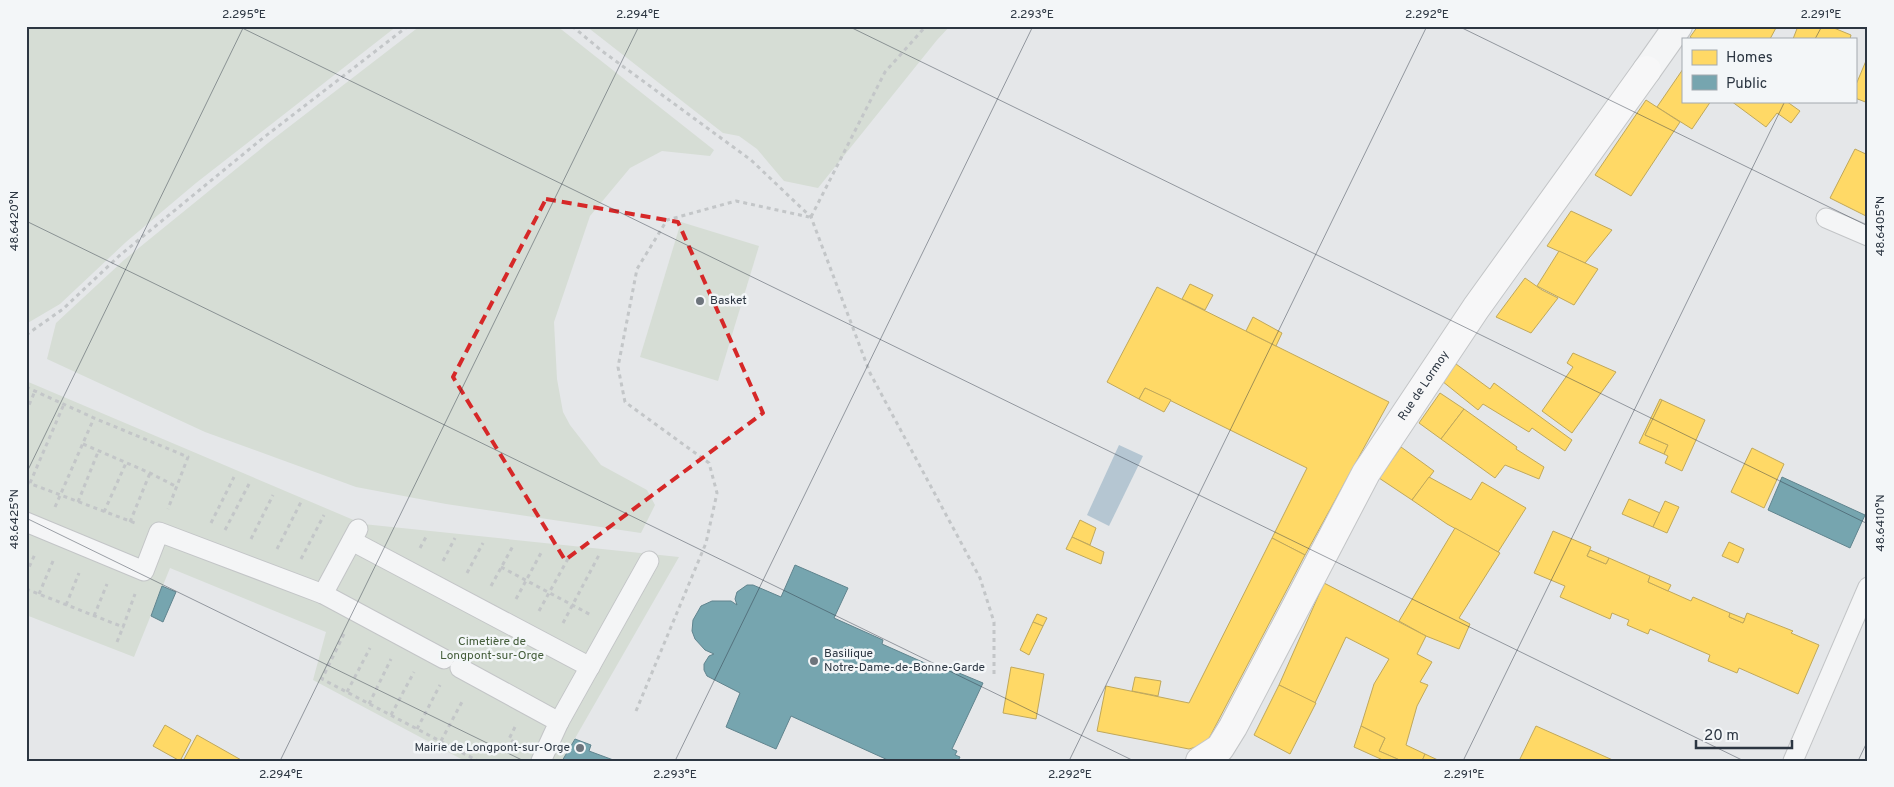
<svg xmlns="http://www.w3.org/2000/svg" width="1894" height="787" viewBox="0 0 1894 787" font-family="Overpass,sans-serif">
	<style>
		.green { fill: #d6ddd5 }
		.water { fill: #b5c6d2 }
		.homes { fill: #ffd966; stroke: #c0a85b }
		.public { fill: #76a5af; stroke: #60848e }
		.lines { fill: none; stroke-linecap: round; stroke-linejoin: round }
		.lane-casing { stroke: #c3c5c7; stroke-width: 21 }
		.street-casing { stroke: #c3c5c7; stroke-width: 30 }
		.secondary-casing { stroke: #c3c5c7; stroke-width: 30 }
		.path { stroke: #c3c6c8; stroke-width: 3; stroke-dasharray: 4 4; stroke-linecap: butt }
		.lane { stroke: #f4f5f6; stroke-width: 19 }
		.street { stroke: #f4f5f6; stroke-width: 28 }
		.secondary { stroke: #f7f7f8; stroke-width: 28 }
		.marked { fill: none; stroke: #d62828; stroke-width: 4; stroke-dasharray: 10 6; stroke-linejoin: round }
		.ticks { fill: none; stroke: #2c3642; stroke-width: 1; stroke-opacity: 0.45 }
		.poi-dot { fill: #6d747c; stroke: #f3f6f8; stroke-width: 2 }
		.labels { text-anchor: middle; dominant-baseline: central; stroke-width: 5; stroke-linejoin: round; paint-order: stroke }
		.poi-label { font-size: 12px; fill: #2c3642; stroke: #f3f6f8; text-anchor: start }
		.street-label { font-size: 12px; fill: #2c3642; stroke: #f3f6f8 }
		.park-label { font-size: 12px; fill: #445d3a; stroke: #f3f6f8 }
		.neatline { fill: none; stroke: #2c3642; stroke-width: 2 }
		.ticks-label { font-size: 12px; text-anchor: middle; fill: #2c3642 }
	</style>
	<rect width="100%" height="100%" fill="#e5e7e9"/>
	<g class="green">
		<path d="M 26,26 L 397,26 L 196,183 L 126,242 L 60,304 L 26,324 Z"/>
		<path d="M 420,26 L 557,26 L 714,150 L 710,156 L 662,151 L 630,168 L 590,216 L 554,322 L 557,379 L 563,412 L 570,425 L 601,465 L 647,490 L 655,505 L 641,533 L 446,504 L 356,487 L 205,432 L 47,359 L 56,323 L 124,260 L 268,143 Z"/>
		<path d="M 586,26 L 950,26 L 937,40 L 818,188 L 784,181 L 757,149 L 739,136 L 723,133 Z"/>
		<path d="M 681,222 L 759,246 L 718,381 L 640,357 Z"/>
		<path d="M 26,381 L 363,524 L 679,557 L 562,761 L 465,761 L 313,680 L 326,632 L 170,568 L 134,657 L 26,615 Z"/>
	</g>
	<path class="water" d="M 1119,445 L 1143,456 L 1109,526 L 1087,515 Z"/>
	<g class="homes">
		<path d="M 1698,26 L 1741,27 L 1777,26 L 1770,39 L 1693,39 L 1690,37 Z"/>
		<path d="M 1798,26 L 1829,26 L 1851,35 L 1850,39 L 1793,39 Z"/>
		<path d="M 1868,56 L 1868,103 L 1855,98 L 1855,87 Z"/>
		<path d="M 1683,69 L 1683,101 L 1711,101 L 1692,129 L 1657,107 Z"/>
		<path d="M 1646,100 L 1680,122 L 1631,196 L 1595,175 Z"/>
		<path d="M 1731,101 L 1786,101 L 1800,111 L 1791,123 L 1777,113 L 1766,127 Z"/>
		<path d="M 1855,149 L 1868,155 L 1868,217 L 1830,198 Z"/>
		<path d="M 1571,211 L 1612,230 L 1585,263 L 1547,246 Z"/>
		<path d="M 1559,251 L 1598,269 L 1574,305 L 1537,286 Z"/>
		<path d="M 1525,278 L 1542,290 L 1558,298 L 1531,333 L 1496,317 Z"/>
		<path d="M 1190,284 L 1213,295 L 1205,310 L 1182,299 Z"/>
		<path d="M 1157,287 L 1389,402 L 1305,555 L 1272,538 L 1307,468 L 1145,388 L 1139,399 L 1107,382 Z"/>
		<path d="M 1253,317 L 1282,333 L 1276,346 L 1246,331 Z"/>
		<path d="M 1573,353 L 1616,372 L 1572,433 L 1542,411 L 1573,367 L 1567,363 Z"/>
		<path d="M 1456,364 L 1490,389 L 1494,383 L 1572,440 L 1565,451 L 1532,428 L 1529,432 L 1483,404 L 1478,410 L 1442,381 Z"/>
		<path d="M 1145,388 L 1171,400 L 1164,412 L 1139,399 Z"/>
		<path d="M 1440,393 L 1464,409 L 1441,439 L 1419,423 Z"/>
		<path d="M 1660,399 L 1662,400 L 1645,435 L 1668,445 L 1664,454 L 1639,443 Z"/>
		<path d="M 1662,400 L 1705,420 L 1682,471 L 1665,463 L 1668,456 L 1664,454 L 1668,445 L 1645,435 Z"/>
		<path d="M 1464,409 L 1517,447 L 1516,449 L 1544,467 L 1539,479 L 1505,465 L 1495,478 L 1441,439 Z"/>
		<path d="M 1401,447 L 1434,471 L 1412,500 L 1379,478 Z"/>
		<path d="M 1752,448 L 1784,464 L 1764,508 L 1731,492 Z"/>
		<path d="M 1429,477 L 1471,500 L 1482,482 L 1526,508 L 1498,552 L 1447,524 L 1412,500 Z"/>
		<path d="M 1629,499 L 1660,513 L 1653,527 L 1622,514 Z"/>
		<path d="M 1665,501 L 1679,507 L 1667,533 L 1653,527 Z"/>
		<path d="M 1080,520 L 1096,528 L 1090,545 L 1072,537 Z"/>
		<path d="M 1455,528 L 1500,553 L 1459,618 L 1470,624 L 1459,649 L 1426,636 L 1399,621 Z"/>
		<path d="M 1553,531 L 1591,547 L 1587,556 L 1606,564 L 1609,558 L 1650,576 L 1648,582 L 1691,601 L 1693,597 L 1730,613 L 1729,617 L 1743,623 L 1747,613 L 1793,631 L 1791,633 L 1819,645 L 1798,694 L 1739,668 L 1737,673 L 1708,661 L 1710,655 L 1650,629 L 1648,634 L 1627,625 L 1629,620 L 1612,613 L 1610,619 L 1560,597 L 1565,586 L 1534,573 Z"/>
		<path d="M 1072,537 L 1104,552 L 1101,564 L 1066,549 Z"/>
		<path d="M 1272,538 L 1305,555 L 1206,744 L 1189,749 L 1097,731 L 1106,686 L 1189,703 Z"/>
		<path d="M 1729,542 L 1744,549 L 1738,563 L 1722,556 Z"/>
		<path d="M 1590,550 L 1609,558 L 1606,564 L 1587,556 Z"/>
		<path d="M 1650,576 L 1671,585 L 1668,591 L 1648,582 Z"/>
		<path d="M 1324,583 L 1426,636 L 1417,654 L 1432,662 L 1420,682 L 1428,685 L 1417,706 L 1406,745 L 1425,754 L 1422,761 L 1402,761 L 1379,751 L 1385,738 L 1361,726 L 1374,684 L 1389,659 L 1346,637 L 1315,703 L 1279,685 Z"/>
		<path d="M 1730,613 L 1745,619 L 1743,623 L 1729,617 Z"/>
		<path d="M 1037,614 L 1047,618 L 1043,626 L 1033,622 Z"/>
		<path d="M 1033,622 L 1043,626 L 1029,655 L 1020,650 Z"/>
		<path d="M 1011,667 L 1044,674 L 1036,719 L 1003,713 Z"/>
		<path d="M 1135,677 L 1161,681 L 1158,696 L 1132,691 Z"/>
		<path d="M 1279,685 L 1316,703 L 1290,754 L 1254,735 Z"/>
		<path d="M 165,725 L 191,740 L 180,761 L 153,746 Z"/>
		<path d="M 1361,726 L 1385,738 L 1379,751 L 1402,761 L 1385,761 L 1354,747 Z"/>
		<path d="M 1536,726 L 1615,761 L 1519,761 Z"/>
		<path d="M 197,735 L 243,761 L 183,761 Z"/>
		<path d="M 1425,754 L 1440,761 L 1422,761 Z"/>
	</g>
	<g class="public">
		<path d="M 1782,477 L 1865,515 L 1850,548 L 1768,510 Z"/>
		<path d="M 795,565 L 848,588 L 834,618 L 883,640 L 882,644 L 945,672 L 947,668 L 983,683 L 952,749 L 957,751 L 955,755 L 960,757 L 958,761 L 890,761 L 791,716 L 776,749 L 726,727 L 740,693 L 707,676 L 704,670 L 704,664 L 709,656 L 714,654 L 705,650 L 695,639 L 692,631 L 693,620 L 701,606 L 712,601 L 731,601 L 737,605 L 735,599 L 737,592 L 747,585 L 753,585 L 781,597 Z"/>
		<path d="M 162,586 L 176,592 L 163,622 L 151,616 Z"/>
		<path d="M 575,739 L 591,745 L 589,751 L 616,761 L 562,761 Z"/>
	</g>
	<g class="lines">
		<g class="lane-casing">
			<g id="lane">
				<path d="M 1826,218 L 1868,236"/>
				<path d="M 26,522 L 144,571 L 159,532 L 323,594 L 444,659"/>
				<path d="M 352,541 L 590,667"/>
				<path d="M 323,594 L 358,529"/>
				<path d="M 460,668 L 559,722 L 541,761"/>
				<path d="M 559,722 L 649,561"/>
				<path d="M 1793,761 L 1868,587"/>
			</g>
		</g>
		<g class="street-casing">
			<path id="street" d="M 1647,70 L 1678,26"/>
		</g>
		<g class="secondary-casing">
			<g id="secondary">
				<path id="s1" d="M 1200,761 L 1220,748 L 1233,727 L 1366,473 L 1476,308 L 1647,70"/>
			</g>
		</g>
		<g class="path">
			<path d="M 572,26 L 602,51 L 751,160 L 811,217 L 870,373 L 980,578 L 994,622 L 994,677"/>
			<path d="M 811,217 L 885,72 L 926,26"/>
			<path d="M 26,335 L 63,309 L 119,256 L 263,138 L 408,26"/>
			<path d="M 26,387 L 94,418 L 188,457 L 168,509"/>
			<path d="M 26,412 L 35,391"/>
			<path d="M 83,444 L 150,473 L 177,487"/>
			<path d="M 26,482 L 135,523"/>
			<path d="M 30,483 L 64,404"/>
			<path d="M 78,502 L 98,452"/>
			<path d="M 55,507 L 94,418"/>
			<path d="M 104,512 L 126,463"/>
			<path d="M 130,522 L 150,473"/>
			<path d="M 211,523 L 234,477"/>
			<path d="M 225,530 L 249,484"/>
			<path d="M 251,539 L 273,495"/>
			<path d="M 420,548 L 427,535"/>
			<path d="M 277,549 L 301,502"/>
			<path d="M 301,559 L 324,515"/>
			<path d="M 443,561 L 455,538"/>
			<path d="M 501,567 L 591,615"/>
			<path d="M 467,573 L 483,543"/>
			<path d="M 26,574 L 35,554"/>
			<path d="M 491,586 L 514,544"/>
			<path d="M 26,589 L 123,627 L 135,594"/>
			<path d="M 39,594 L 53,561"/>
			<path d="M 516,599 L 541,553"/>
			<path d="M 66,605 L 79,573"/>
			<path d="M 539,611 L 570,555"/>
			<path d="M 94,616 L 107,584"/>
			<path d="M 563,623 L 599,555"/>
			<path d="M 344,634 L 322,679 L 478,761"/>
			<path d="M 117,642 L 123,627"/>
			<path d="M 347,692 L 370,648"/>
			<path d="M 369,704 L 391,659"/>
			<path d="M 636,711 L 706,543 L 717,493 L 709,463 L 625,402 L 618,367 L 637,269 L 667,220 L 736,201 L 809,217"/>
			<path d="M 391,715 L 414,672"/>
			<path d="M 515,727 L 509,739 L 520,746"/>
			<path d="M 417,729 L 440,685"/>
			<path d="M 441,741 L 463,700"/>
		</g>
		<use href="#lane" class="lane"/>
		<use href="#street" class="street"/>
		<use href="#secondary" class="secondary"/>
	</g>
	<path class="marked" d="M 546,199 L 678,222 L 763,413 L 565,560 L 453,377 Z"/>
	<path class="ticks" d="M 238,26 L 1744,761M 848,26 L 1868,524M 1458,26 L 1868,226M 1815,39 L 1822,26M 26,221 L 1134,761M 26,474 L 244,26M 26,518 L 524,761M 280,761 L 639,26M 675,761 L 1033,26M 1069,761 L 1427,26M 1463,761 L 1785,101M 1858,761 L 1868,740"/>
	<g class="poi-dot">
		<circle cx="700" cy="301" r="5"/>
		<circle cx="814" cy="661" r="5"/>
		<circle cx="580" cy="748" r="5"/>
	</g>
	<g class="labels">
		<g class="poi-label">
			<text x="710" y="301">Basket</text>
			<text x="824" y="654">Basilique<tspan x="824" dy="14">Notre-Dame-de-Bonne-Garde</tspan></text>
			<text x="570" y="748" text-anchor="end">Mairie de Longpont-sur-Orge</text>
		</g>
		<g class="street-label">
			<text stroke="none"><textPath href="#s1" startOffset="440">Rue de Lormoy</textPath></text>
		</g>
		<g class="park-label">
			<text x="492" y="642">Cimetière de<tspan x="492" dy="14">Longpont-sur-Orge</tspan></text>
		</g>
	</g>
	<rect width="1894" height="787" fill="none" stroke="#f3f6f8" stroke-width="55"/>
	<rect x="1682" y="38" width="175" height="65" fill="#f3f6f8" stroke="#a3a9af"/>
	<rect x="1692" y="50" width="25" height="15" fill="#ffd966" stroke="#a3a9af"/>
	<text x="1726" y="62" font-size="15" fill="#2c3642">Homes</text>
	<rect x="1692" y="75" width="25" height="15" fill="#76a5af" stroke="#a3a9af"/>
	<text x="1726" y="88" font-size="15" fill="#2c3642">Public</text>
	<path d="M1696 740v8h96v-8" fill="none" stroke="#2c3642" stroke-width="2.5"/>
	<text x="1704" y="740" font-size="15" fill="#2c3642" stroke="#f3f6f8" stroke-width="4" paint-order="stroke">20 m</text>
	<rect x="28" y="28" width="1838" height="732" class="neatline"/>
	<g class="ticks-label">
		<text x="244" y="18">2.295°E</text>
		<text x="638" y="18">2.294°E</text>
		<text x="1032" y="18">2.293°E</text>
		<text x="1427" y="18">2.292°E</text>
		<text x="1821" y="18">2.291°E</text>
		<text transform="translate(14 221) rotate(-90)" y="4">48.6420°N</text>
		<text transform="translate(1880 226) rotate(-90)" y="4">48.6405°N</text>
		<text transform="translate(14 519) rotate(-90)" y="4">48.6425°N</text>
		<text transform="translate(1880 523) rotate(-90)" y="4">48.6410°N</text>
		<text x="281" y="778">2.294°E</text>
		<text x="675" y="778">2.293°E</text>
		<text x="1070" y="778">2.292°E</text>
		<text x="1464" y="778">2.291°E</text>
	</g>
</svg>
